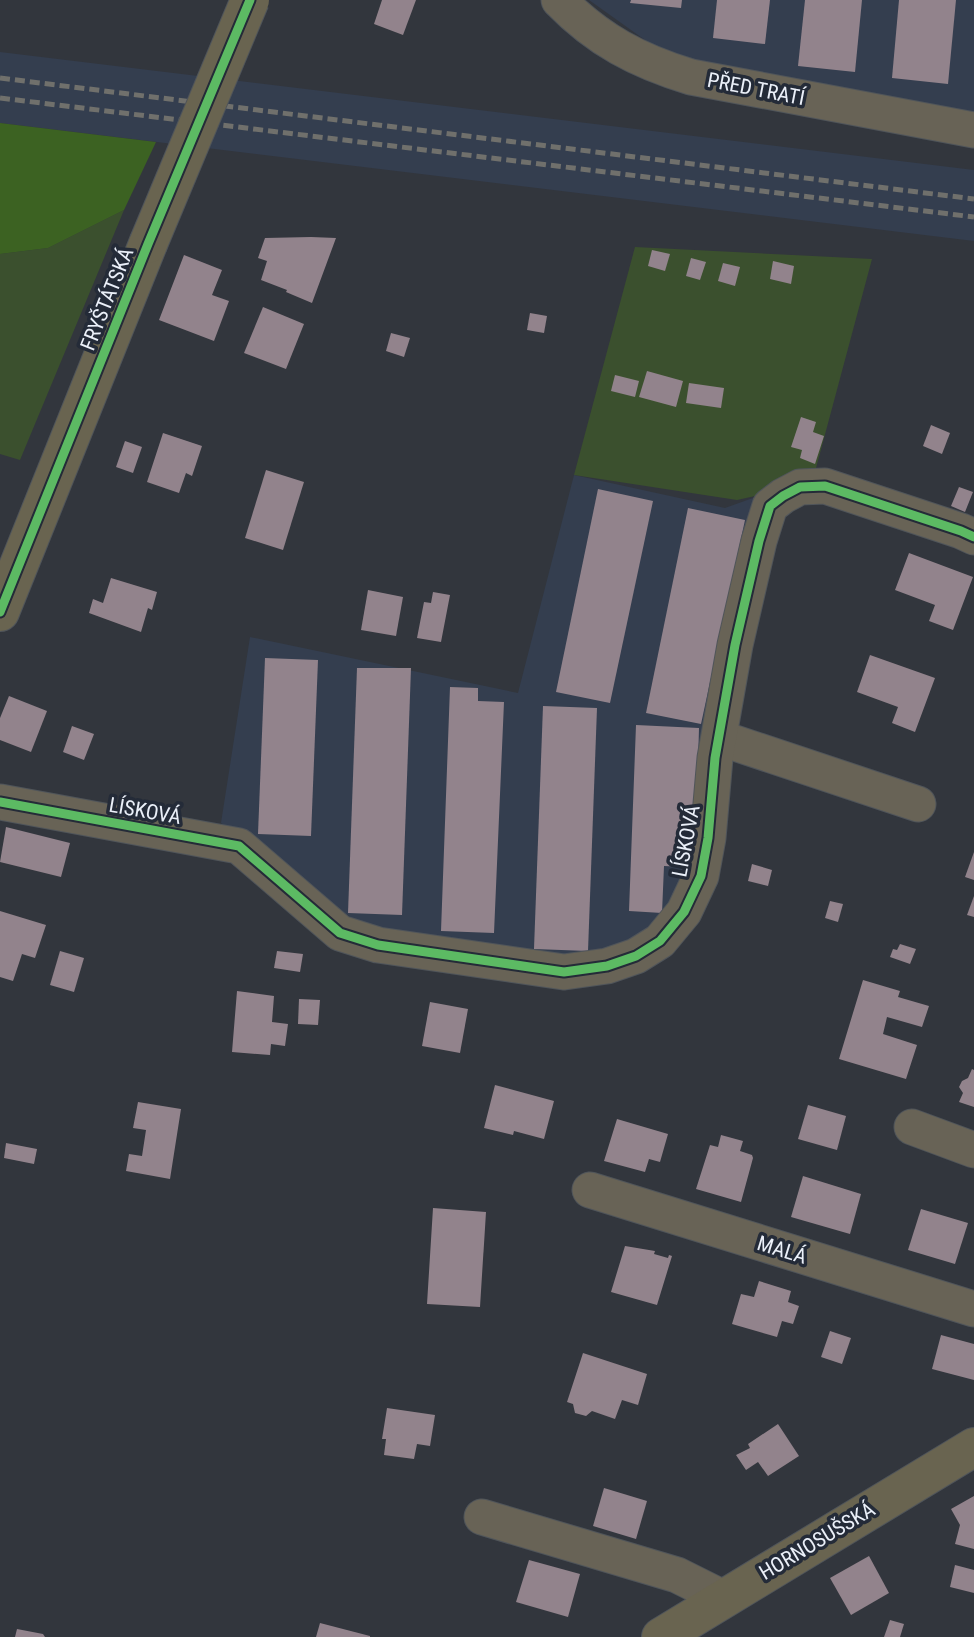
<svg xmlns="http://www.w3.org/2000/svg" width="974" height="1637" viewBox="0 0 974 1637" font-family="'Roboto Condensed',sans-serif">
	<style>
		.built { fill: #343e4f }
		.green { fill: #3b502e }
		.forest { fill: #3c6222 }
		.building { fill: #92838c }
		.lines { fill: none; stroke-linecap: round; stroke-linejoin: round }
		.street-casing { stroke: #50555a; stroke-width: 37 }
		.secondary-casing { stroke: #50555a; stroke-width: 40 }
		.street { stroke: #686356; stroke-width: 35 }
		.secondary { stroke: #696450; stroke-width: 38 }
		.rail { stroke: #70706c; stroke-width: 5; stroke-dasharray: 10 5; stroke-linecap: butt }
		.secondary-bridge-casing { stroke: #50555a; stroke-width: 40; stroke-linecap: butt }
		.secondary-bridge { stroke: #696450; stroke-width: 38 }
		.cycleway-casing { stroke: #242b38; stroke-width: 13 }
		.cycleway { stroke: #5cba63; stroke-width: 9 }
		.labels { text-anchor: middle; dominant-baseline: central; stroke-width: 7; stroke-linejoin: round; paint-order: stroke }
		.street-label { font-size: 21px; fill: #ebf0f9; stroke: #242b38 }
	</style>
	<rect width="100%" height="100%" fill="#32363d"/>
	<g class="built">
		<path d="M 589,0 L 974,0 L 974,118 L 666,55 Z"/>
		<path d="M 0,52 L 974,170 L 974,241 L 0,123 Z"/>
		<path d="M 574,475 L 725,508 L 764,494 L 701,876 L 660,941 L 568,962 L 376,933 L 308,890 L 221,823 L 250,637 L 518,693 Z"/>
	</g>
	<g class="green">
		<path d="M 124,210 L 20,460 L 0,454 L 0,254 L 48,248 Z"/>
		<path d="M 635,247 L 872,259 L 816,468 L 764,494 L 737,500 L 574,475 Z"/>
	</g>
	<path class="forest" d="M 0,123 L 156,142 L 124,210 L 48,248 L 0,254 Z"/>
	<g class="building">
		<path d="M 382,0 L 416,0 L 403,35 L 374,24 Z"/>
		<path d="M 631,0 L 682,0 L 681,8 L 630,3 Z"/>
		<path d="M 717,0 L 770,0 L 765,44 L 713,38 Z"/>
		<path d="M 805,0 L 862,0 L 855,72 L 798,66 Z"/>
		<path d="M 899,0 L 956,0 L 948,84 L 892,78 Z"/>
		<path d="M 311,237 L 336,238 L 312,303 L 293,295 L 286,292 L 287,290 L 261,280 L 267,261 L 258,258 L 265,238 Z"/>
		<path d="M 652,250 L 670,254 L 665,271 L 648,266 Z"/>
		<path d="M 184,255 L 222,270 L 212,295 L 229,301 L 214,341 L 159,320 Z"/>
		<path d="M 691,258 L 706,262 L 700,280 L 686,276 Z"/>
		<path d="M 773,261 L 794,266 L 791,284 L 770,279 Z"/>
		<path d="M 723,263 L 740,267 L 735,286 L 718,281 Z"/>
		<path d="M 263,307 L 304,324 L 286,369 L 244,353 Z"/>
		<path d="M 530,313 L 547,316 L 544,333 L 527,330 Z"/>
		<path d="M 391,333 L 410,338 L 404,357 L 386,351 Z"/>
		<path d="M 647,371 L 683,381 L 676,407 L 639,397 Z"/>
		<path d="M 615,375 L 639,381 L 635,397 L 611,391 Z"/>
		<path d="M 689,383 L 724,388 L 721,408 L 686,403 Z"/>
		<path d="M 801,417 L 816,422 L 813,432 L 824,436 L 815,464 L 800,458 L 802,450 L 791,447 Z"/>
		<path d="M 931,425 L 950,433 L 942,454 L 923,446 Z"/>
		<path d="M 163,433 L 202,446 L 192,476 L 186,473 L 179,493 L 147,482 Z"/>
		<path d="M 125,441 L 142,447 L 133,473 L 116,467 Z"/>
		<path d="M 266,470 L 304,482 L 283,550 L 245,538 Z"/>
		<path d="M 959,487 L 973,492 L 965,512 L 951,506 Z"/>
		<path d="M 598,489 L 653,501 L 610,703 L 556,692 Z"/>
		<path d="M 688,508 L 745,520 L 701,724 L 646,713 Z"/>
		<path d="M 909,553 L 973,577 L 953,630 L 929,621 L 935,605 L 895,590 Z"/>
		<path d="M 111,578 L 157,592 L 152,610 L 148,608 L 141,632 L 89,613 L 93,599 L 103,603 Z"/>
		<path d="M 368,590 L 403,597 L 396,636 L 361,630 Z"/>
		<path d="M 433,592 L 450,595 L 441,642 L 417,638 L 424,602 L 431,603 Z"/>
		<path d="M 870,655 L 935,678 L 915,732 L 892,723 L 898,707 L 857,692 Z"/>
		<path d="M 265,658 L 318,660 L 311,836 L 258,834 Z"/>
		<path d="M 357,668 L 411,668 L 402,915 L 348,913 Z"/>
		<path d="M 450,687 L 478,688 L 478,701 L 504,702 L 494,933 L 441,931 Z"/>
		<path d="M 9,696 L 47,711 L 31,752 L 0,740 L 0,718 Z"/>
		<path d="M 543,706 L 597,708 L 588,951 L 534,949 Z"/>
		<path d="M 636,725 L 699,728 L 696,838 L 685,867 L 664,866 L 662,913 L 629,911 Z"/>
		<path d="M 72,726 L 94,734 L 84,760 L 63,752 Z"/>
		<path d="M 6,827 L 70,843 L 61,877 L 0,862 Z"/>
		<path d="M 974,852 L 974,880 L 965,877 Z"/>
		<path d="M 752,864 L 772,870 L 768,886 L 748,881 Z"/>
		<path d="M 974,896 L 974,917 L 967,915 Z"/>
		<path d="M 830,901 L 843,904 L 838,922 L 825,918 Z"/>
		<path d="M 0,911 L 46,925 L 35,958 L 22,954 L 13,981 L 0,977 Z"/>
		<path d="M 900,944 L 916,949 L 910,964 L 890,957 L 893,949 L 897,950 Z"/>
		<path d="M 60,951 L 84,958 L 74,992 L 50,985 Z"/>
		<path d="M 277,951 L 303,954 L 300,972 L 274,968 Z"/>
		<path d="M 863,980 L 900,991 L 898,997 L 929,1006 L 922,1027 L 887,1017 L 883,1034 L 917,1045 L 906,1079 L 839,1059 Z"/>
		<path d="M 237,991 L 274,996 L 272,1022 L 288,1024 L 285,1046 L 271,1044 L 270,1055 L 232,1052 Z"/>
		<path d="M 299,999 L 320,1000 L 318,1025 L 298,1024 Z"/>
		<path d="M 430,1002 L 468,1009 L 460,1053 L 422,1046 Z"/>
		<path d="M 972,1069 L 974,1070 L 974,1107 L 959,1102 L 963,1093 L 959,1087 L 962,1081 L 968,1078 Z"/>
		<path d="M 495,1085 L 554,1101 L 544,1139 L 514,1131 L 513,1135 L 484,1128 Z"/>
		<path d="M 138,1102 L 181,1109 L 170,1179 L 126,1171 L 129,1154 L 142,1156 L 146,1130 L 133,1128 Z"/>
		<path d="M 808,1105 L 846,1116 L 837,1150 L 798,1139 Z"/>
		<path d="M 617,1119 L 668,1134 L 660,1162 L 649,1159 L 645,1172 L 604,1161 Z"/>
		<path d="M 721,1135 L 743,1141 L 740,1151 L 752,1155 L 753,1158 L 741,1202 L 696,1189 L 710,1145 L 718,1147 Z"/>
		<path d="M 6,1143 L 37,1149 L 34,1164 L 4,1158 Z"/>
		<path d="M 803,1176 L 861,1194 L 850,1234 L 791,1217 Z"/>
		<path d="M 433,1208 L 486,1212 L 480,1307 L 427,1304 Z"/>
		<path d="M 921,1209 L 968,1223 L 955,1264 L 908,1250 Z"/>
		<path d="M 625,1246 L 655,1251 L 654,1254 L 668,1258 L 669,1255 L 672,1256 L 657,1305 L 611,1292 Z"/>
		<path d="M 759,1281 L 791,1291 L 788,1302 L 799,1306 L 793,1324 L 782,1321 L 777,1337 L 732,1324 L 741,1294 L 754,1297 Z"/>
		<path d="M 830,1331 L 851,1338 L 842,1364 L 821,1357 Z"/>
		<path d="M 941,1335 L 974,1344 L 974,1380 L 932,1369 Z"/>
		<path d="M 583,1353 L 647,1374 L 638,1405 L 622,1400 L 615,1419 L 592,1411 L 586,1416 L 575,1413 L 573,1404 L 567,1402 Z"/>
		<path d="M 387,1408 L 435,1415 L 430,1446 L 417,1444 L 414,1459 L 384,1455 L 386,1439 L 382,1439 Z"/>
		<path d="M 778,1424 L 799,1456 L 768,1476 L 758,1462 L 746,1470 L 736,1455 L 750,1448 L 748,1444 Z"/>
		<path d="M 604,1488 L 647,1501 L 636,1539 L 593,1526 Z"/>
		<path d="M 974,1496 L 974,1549 L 955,1544 L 960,1525 L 951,1509 Z"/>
		<path d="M 869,1556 L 889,1593 L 851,1615 L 830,1578 Z"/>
		<path d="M 529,1560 L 580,1574 L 568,1617 L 516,1602 Z"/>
		<path d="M 955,1565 L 974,1570 L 974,1593 L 950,1587 Z"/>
		<path d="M 890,1620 L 904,1624 L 900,1637 L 884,1637 Z"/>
		<path d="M 320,1623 L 370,1636 L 370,1637 L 316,1637 Z"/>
		<path d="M 17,1629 L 43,1634 L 45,1637 L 15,1637 Z"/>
	</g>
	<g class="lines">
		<g class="street-casing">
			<g id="street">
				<path d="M 559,0 C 598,40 638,61 691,77 L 974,130"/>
				<path d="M 720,738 L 918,804"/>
				<path d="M 0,802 L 239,846 L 340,933 L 378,945 L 564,972 L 607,966 L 636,956 L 660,941 L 684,912 L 701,876 L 708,838 L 715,758 L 735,645 L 759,541 L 770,506 L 783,496 L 800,487 L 825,486 L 961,531 L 974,537"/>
				<path d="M 912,1127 L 974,1150"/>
				<path d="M 590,1190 L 974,1309"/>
				<path d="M 482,1517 L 677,1575 L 723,1598"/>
			</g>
		</g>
		<g class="secondary-casing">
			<g id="secondary">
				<path d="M 0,612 L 148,244"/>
				<path d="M 661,1637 L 974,1447"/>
			</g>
		</g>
		<use href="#street" class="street"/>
		<use href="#secondary" class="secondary"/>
		<g class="rail">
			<path d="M 0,78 L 974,199"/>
			<path d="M 0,98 L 974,217"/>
		</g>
		<g class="secondary-bridge-casing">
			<path id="secondary-bridge" d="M 148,244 L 250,0"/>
		</g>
		<use href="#secondary-bridge" class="secondary-bridge"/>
		<g class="cycleway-casing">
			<g id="cycleway">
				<path d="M 0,612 L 148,244 L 250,0"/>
				<path d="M 0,802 L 239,846 L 340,933 L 378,945 L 564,972 L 607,966 L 636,956 L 660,941 L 684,912 L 701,876 L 708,838 L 715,758 L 735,645 L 759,541 L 770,506 L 783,496 L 800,487 L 825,486 L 961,531 L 974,537"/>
			</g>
		</g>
		<use href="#cycleway" class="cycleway"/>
	</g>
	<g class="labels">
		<g class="street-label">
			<text transform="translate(756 89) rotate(11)">PŘED TRATÍ</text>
			<text transform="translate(107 299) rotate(-68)">FRYŠTÁTSKÁ</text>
			<text transform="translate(145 811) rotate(10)">LÍSKOVÁ</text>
			<text transform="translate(686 841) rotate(-79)">LÍSKOVÁ</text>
			<text transform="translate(782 1250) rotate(17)">MALÁ</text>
			<text transform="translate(817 1541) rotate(-31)">HORNOSUŠSKÁ</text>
		</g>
	</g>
</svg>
